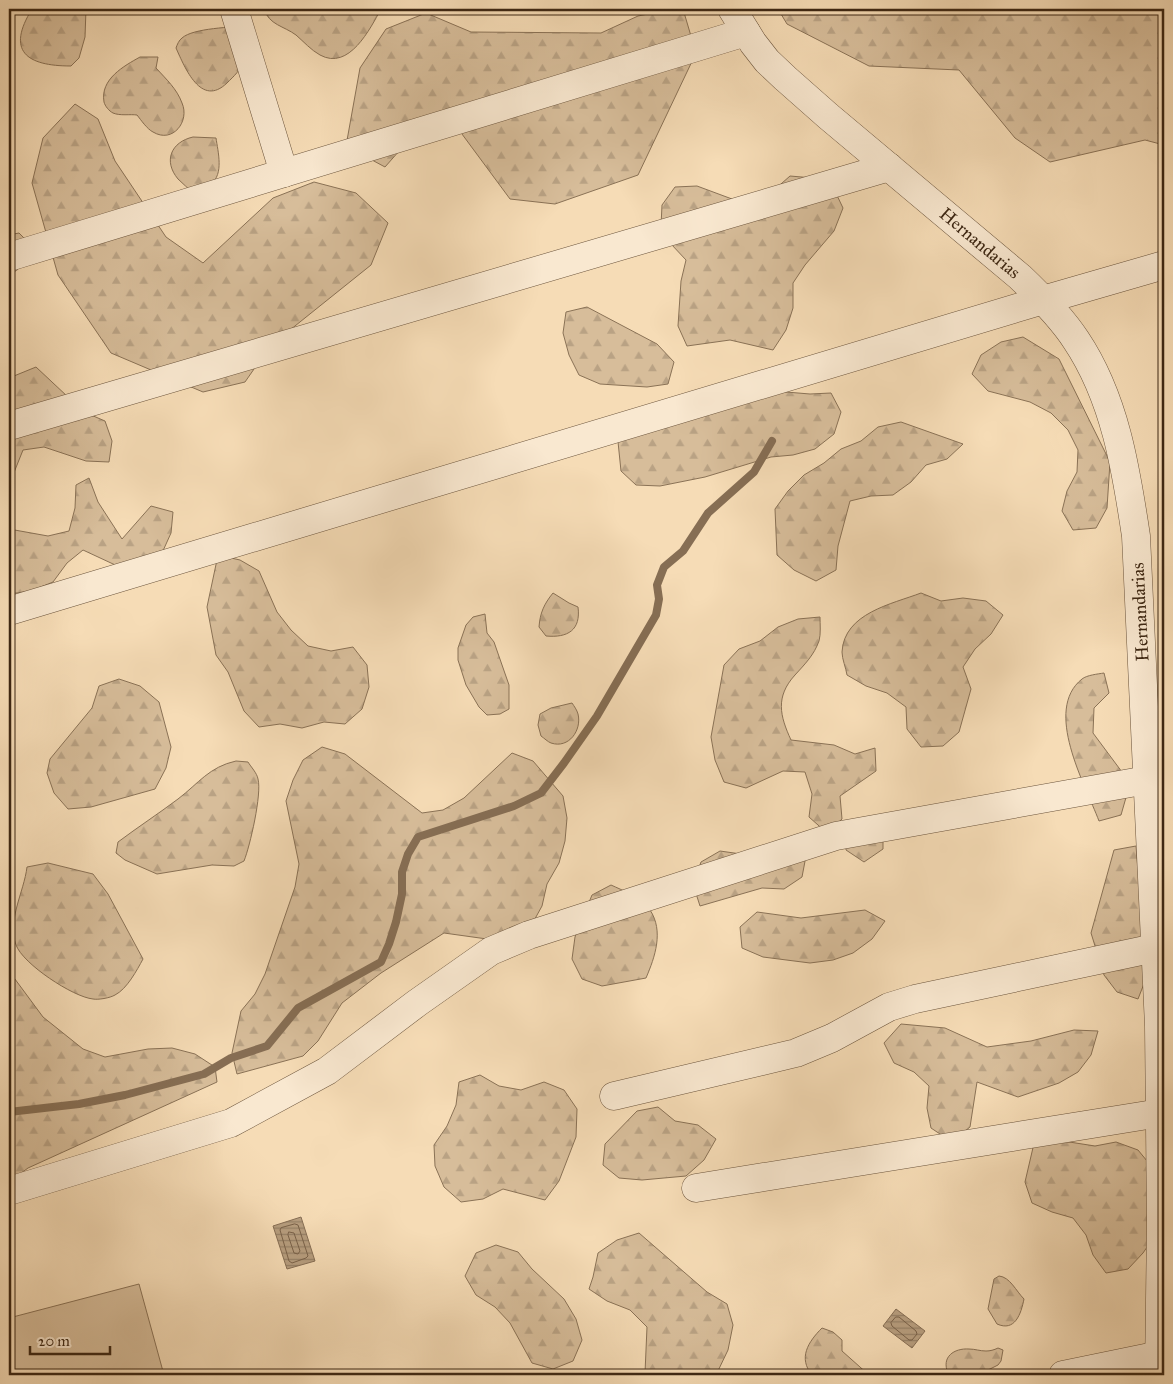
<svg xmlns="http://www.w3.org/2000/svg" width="1173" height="1384" viewBox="0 0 1173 1384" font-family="'IM FELL Great Primer',serif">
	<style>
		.forest { fill: url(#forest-firs); stroke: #8a7256 }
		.park { fill: #d7bd9a; stroke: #8a7256 }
		.water { fill: url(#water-rules); stroke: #866e54 }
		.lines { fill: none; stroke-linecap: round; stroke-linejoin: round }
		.shore { stroke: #7a6249; stroke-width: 1 }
		.stream { stroke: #866e54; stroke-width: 8 }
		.minor-casing { stroke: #6b543c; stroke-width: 29 }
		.minor { stroke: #f9e8d0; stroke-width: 28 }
		.labels { text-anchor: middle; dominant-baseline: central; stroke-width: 5; stroke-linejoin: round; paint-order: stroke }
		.street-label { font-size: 18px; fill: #3d2713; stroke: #f9e8d0 }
	</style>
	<defs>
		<pattern id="forest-firs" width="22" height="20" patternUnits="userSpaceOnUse" patternTransform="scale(1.25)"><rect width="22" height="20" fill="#d7bd9a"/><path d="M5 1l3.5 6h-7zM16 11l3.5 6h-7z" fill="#b9a284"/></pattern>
		<pattern id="water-rules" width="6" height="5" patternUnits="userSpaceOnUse" patternTransform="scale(1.25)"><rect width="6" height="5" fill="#b79e7f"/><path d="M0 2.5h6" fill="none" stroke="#968167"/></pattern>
	</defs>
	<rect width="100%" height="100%" fill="#f6dcb6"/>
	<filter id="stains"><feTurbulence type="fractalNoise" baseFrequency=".004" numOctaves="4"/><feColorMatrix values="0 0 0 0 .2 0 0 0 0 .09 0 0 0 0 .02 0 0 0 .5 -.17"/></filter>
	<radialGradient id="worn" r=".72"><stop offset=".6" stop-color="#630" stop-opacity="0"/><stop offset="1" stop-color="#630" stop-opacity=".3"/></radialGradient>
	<g class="forest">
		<path d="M 32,9 L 86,9 L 85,37 L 79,58 L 71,66 C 26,66 6,51 32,9 Z"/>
		<path d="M 264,9 L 381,9 C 370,29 349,71 320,55 C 311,50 304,42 296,35 C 284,26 269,25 264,9 Z"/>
		<path d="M 674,9 L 683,9 L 696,53 L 638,175 L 555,204 L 510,199 L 459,130 L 415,133 L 385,167 L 346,146 L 360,68 L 386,29 L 426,13 L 471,32 L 601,33 L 638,16 Z"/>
		<path d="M 778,9 L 1164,9 L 1164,145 L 1145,140 L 1050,162 L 1015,138 L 959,70 L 869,66 L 787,24 Z"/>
		<path d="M 248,26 C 247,38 246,50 243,61 C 241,70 234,76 227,83 C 201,108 185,68 176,48 C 177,45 179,40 182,38 C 193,28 233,27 248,26 Z"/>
		<path d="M 140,57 L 158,57 L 156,68 C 166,79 177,89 182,103 C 190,121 173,144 153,132 C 147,129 141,120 137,115 C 130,114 120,116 113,113 C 109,111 105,106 104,102 C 100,79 124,66 140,57 Z"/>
		<path d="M 75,104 L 98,119 L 115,161 L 166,237 L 203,263 L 273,198 L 314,182 L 356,193 L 388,223 L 371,265 L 270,346 L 245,382 L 203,392 L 111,353 L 58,275 L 32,183 L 43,138 Z"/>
		<path d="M 193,137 L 216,138 C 218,152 224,174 211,184 C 205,187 199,190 193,193 C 188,188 183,184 178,179 C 163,161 171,142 193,137 Z"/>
		<path d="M 790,176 L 813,178 L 833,187 L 843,208 L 834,231 L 805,265 L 793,283 L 793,308 L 786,330 L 773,350 L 730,340 L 687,346 L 678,326 L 681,281 L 686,260 L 671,244 L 661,226 L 662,205 L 675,187 L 697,186 L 732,199 L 773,191 Z"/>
		<path d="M 19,233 L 27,241 C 24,255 25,271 9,273 L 9,235 Z"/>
		<path d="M 587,307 L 657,344 L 674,362 L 668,384 L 647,387 L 600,384 L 579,375 L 569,355 L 563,333 L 566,312 Z"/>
		<path d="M 1023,337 L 1059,359 L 1110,462 L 1107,508 L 1096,528 L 1073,530 L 1062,511 L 1067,491 L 1077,472 L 1078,450 L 1068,430 L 1051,413 L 1030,402 L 988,391 L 972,374 L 981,355 L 1001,342 Z"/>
		<path d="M 36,367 L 84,412 L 105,421 L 112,441 L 109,462 L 86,461 L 44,447 L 23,450 L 9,485 L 9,378 Z"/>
		<path d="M 786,392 L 810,394 L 831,393 L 841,412 L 834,434 L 815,449 L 793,455 L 771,457 L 705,477 L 660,486 L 636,485 L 621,471 L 617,432 L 675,403 Z"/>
		<path d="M 901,422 L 963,444 L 947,459 L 926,465 L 911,482 L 893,495 L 871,496 L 850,501 L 838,546 L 836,570 L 816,581 L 794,570 L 777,555 L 775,509 L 788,491 L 804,475 L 824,463 L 841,449 L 861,441 L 878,427 Z"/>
		<path d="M 89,478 L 98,502 L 122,539 L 151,506 L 173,512 L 171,533 L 162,553 L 126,570 L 83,550 L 67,563 L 53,582 L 31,591 L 9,594 L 9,529 L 48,536 L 69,531 L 75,508 L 76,485 Z"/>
		<path d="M 218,555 L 240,560 L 259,571 L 277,612 L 291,630 L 308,646 L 331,651 L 353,647 L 367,665 L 369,687 L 362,709 L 345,724 L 324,722 L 302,728 L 280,724 L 259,727 L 244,711 L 228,672 L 216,655 L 207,607 Z"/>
		<path d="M 553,593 L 569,603 L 578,607 C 581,630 568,638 546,636 L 539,627 C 540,613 544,604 553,593 Z"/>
		<path d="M 921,593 L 941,601 L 963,598 L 986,601 L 1003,615 L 991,634 L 975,649 L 963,667 L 971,689 L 959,732 L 943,746 L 921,747 L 907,729 L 906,707 L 887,693 L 866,686 L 847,675 C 846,668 842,659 842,652 C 844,613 892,604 921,593 Z"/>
		<path d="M 485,614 L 487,633 L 494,642 L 509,685 L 509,709 L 500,714 L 487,715 L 479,707 L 466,685 L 458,660 L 458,648 L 466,625 L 473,617 Z"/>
		<path d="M 820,617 C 820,624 821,634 819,641 C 814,655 805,664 795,675 C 775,697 780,716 791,740 L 834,745 L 855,754 L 875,748 L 876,771 L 840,796 L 842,819 L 827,833 L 809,817 L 812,794 L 805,772 L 783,771 L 746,788 L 724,782 L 715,760 L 711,737 L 724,665 L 739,649 L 760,641 L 778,627 L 798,619 Z"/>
		<path d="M 1104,673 L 1109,693 L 1094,708 L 1093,733 L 1122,772 L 1127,794 L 1121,815 L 1099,821 C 1085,784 1043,710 1082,679 C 1087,675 1098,674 1104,673 Z"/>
		<path d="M 119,679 L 140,686 L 159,702 L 171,747 L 166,768 L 155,789 L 91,807 L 68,809 L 54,793 L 47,773 L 50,759 L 92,708 L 99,686 Z"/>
		<path d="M 572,703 C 574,706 577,710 578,714 C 582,730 569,749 551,743 C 548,742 544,738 541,736 L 538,725 L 540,714 L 551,708 Z"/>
		<path d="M 322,747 L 345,754 L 422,813 L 443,810 L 464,798 L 512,753 L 533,761 L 563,796 L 567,818 L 565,841 L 559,863 L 547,884 L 542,906 L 531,926 L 487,939 L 444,933 L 381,973 L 342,1003 L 318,1041 L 303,1056 L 237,1074 L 232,1053 L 241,1011 L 255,994 L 265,974 L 295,887 L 299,864 L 286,801 L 293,780 L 303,760 Z"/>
		<path d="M 236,761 L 248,762 C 251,767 257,773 258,779 C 262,794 250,846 244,861 L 234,866 L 212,865 L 157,874 L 125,860 L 116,853 L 118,842 C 138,827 158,814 178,799 C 199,783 209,767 236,761 Z"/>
		<path d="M 845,828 L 883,838 L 883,849 L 864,862 L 846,850 Z"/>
		<path d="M 1136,846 L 1147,976 L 1138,999 L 1117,992 L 1104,975 L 1091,933 L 1114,850 Z"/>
		<path d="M 720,851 L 741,854 L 806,856 L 802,877 L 784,889 L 762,888 L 700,906 L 693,884 L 701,862 Z"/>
		<path d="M 48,863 L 93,874 L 108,894 L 143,959 C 137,970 127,989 115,995 C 110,998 98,1000 93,999 C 73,997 23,964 16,945 C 7,920 24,892 27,867 Z"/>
		<path d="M 611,885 C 622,890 644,899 650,910 C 664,931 655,957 646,978 L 602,986 L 582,979 L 572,959 L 575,937 L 592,895 Z"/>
		<path d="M 865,910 L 885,921 L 872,939 L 853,953 L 833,960 L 810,963 L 763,957 L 742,948 L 740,927 L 757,912 L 801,918 Z"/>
		<path d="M 9,971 L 43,1017 L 83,1049 L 105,1057 L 148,1049 L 172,1048 L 195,1054 L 215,1067 L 217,1082 L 28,1168 L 9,1182 Z"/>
		<path d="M 901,1024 L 945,1028 L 987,1047 L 1031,1041 L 1074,1030 L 1098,1031 L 1091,1055 L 1078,1072 L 1059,1083 L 1018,1097 L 977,1082 L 970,1127 L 952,1142 L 931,1128 L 927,1108 L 929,1086 L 914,1072 L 894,1063 L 884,1043 Z"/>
		<path d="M 480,1075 L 499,1086 L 521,1090 L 544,1082 L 564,1090 L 577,1109 L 576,1137 L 559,1181 L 545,1200 L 503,1189 L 483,1199 L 461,1202 L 444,1187 L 435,1166 L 434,1145 L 447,1126 L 456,1105 L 459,1082 Z"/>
		<path d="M 658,1107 L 675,1121 L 698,1125 L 716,1139 L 704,1160 L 686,1176 L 642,1180 L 619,1178 L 603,1165 L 605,1144 L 637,1111 Z"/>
		<path d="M 1035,1139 L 1050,1139 L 1095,1146 L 1116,1142 L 1138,1150 L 1152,1167 L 1156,1234 L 1143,1253 L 1128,1269 L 1106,1273 L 1093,1255 L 1086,1235 L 1073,1218 L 1052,1212 L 1032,1203 L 1025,1182 Z"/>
		<path d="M 639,1233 L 707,1292 L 727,1304 L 733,1325 L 728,1350 L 716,1375 L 647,1375 L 645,1373 L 647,1327 L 630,1310 L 607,1301 L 589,1289 L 593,1277 L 598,1253 L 617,1240 Z"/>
		<path d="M 496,1245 L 518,1252 L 532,1269 L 564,1299 L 576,1319 L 582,1340 L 573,1361 L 553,1369 L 532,1363 L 510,1323 L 495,1307 L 476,1295 L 465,1276 L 476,1253 Z"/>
		<path d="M 999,1276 C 1010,1277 1016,1291 1024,1299 C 1021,1314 1015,1332 997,1324 L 988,1309 L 994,1279 Z"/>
		<path d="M 822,1328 L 833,1332 L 842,1340 L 842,1351 L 869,1375 L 812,1375 C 798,1358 808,1342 822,1328 Z"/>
		<path d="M 998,1348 L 1003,1350 L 1001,1361 L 998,1365 L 988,1370 L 976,1370 L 960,1375 L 948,1373 C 941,1357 954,1348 969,1349 C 975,1349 980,1351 986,1351 C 990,1351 994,1350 998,1348 Z"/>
	</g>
	<path class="park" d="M 139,1284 L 164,1375 L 9,1375 L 9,1318 Z"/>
	<g class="water">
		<path d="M 301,1217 L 315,1261 L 287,1269 L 273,1226 Z"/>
		<path d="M 896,1309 L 925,1331 L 912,1348 L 883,1326 Z"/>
	</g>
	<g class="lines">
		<g class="shore">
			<path d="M 295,1224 L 298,1225 L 308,1256 L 306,1258 L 292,1263 L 289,1261 L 280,1230 L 281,1228 Z"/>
			<path d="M 289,1232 L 294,1233 L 300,1251 L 298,1254 L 294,1253 L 288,1235 Z"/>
			<path d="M 896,1317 L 899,1317 L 916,1331 L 917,1334 L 912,1340 L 909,1340 L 892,1326 L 891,1323 Z"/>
		</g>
		<path class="stream" d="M 9,1112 L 79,1104 L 125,1095 L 204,1074 L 231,1058 L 267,1046 L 298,1008 L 381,962 L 389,944 L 396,922 L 402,894 L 402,872 L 408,854 L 418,837 L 514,806 L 541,793 L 564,763 L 597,716 L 656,615 L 659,599 L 657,585 L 664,567 L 683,551 L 708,513 L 754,472 L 772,441"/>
		<g class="minor-casing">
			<g id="minor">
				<path d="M 234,9 L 284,173"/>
				<path d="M 732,9 L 753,43 L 767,61 L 785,78 L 828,116 L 1020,277 C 1040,296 1061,317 1076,340 C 1115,398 1126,469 1136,536 L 1159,1026 L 1161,1224 L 1159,1375"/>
				<path d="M 9,257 L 746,32"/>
				<path d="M 9,426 L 889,167"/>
				<path d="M 9,611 L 1043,300 L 1164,265"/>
				<path d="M 614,1096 L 796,1053 L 832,1038 L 889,1007 L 915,999 L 1155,948"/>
				<path d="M 696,1188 L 1160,1113"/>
				<path d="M 9,1191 L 231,1123 L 327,1071 L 417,1003 L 491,951 L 529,935 L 836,836 L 1147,780"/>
				<path d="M 1063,1375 L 1160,1355"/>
			</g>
		</g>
		<use href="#minor" class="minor"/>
	</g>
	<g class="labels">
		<g class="street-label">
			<text transform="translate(980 243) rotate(40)">Hernandarias</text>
			<text transform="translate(1140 612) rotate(-93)">Hernandarias</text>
		</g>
	</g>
	<rect width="1173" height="1384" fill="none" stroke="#f6dcb6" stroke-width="30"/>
	<rect x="10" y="10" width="1153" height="1364" fill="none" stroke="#3d2713" stroke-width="2.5"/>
	<rect x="15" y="15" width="1143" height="1354" fill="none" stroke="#3d2713"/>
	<path d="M30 1346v8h80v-8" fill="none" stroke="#3d2713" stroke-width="2.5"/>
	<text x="38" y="1346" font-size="15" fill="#3d2713" stroke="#f9e8d0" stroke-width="4" paint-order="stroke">20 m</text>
	<rect width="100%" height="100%" filter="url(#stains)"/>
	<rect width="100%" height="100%" fill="url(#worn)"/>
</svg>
